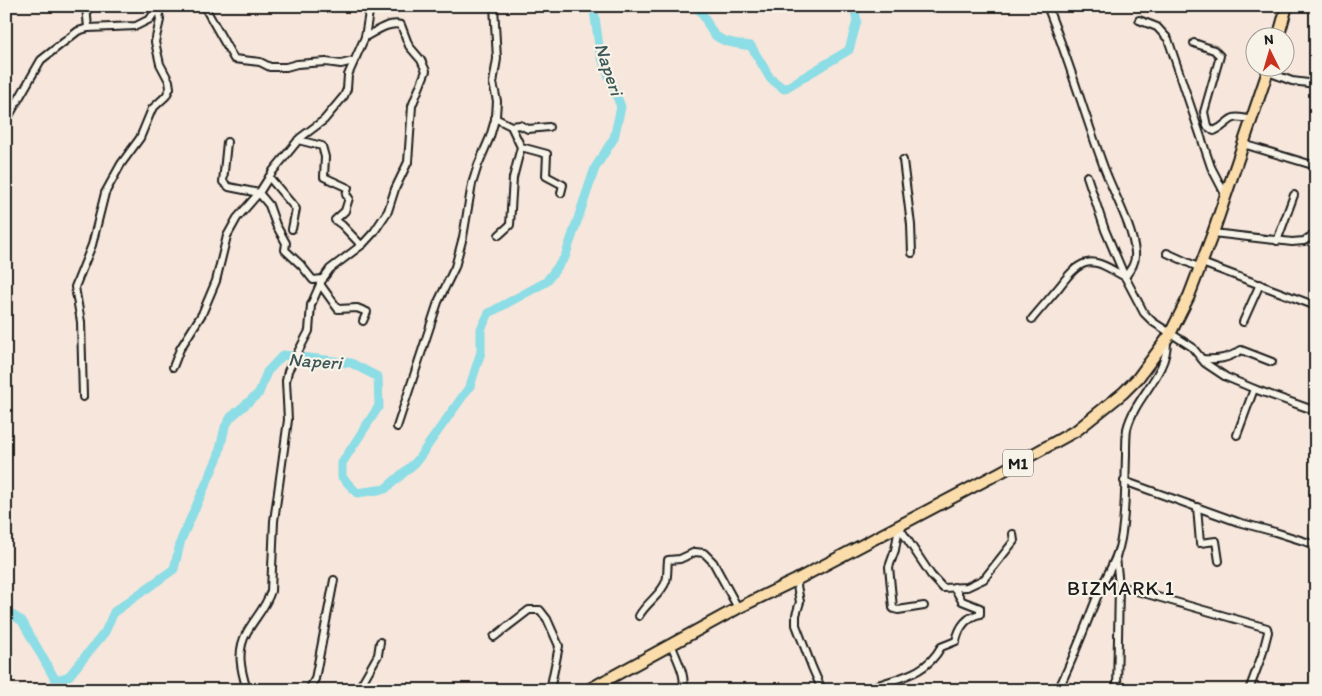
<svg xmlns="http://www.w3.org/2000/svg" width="1322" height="696" viewBox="0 0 1322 696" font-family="Itim,sans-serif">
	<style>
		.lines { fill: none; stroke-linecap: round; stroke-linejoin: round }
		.river { stroke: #8cdde5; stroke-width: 9 }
		.minor-casing { stroke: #1c1c1c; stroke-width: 10 }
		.trunk-casing { stroke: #1c1c1c; stroke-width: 14 }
		.minor { stroke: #f7f3e8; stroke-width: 6 }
		.trunk { stroke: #faddab; stroke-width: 10 }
		.labels { text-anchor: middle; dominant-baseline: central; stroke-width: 4.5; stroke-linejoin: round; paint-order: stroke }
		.shield { fill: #f7f3e8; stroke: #5e5c59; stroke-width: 1 }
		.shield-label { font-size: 16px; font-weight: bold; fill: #1c1c1c }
		.water-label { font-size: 19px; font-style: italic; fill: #3e5658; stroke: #f7f3e8 }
		.quarter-label { font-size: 20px; letter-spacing: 1px; fill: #1c1c1c; stroke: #f7f3e8 }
	</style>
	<rect width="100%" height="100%" fill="#f7e6db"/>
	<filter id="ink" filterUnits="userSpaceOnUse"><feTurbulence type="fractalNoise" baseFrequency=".02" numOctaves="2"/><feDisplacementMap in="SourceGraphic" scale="10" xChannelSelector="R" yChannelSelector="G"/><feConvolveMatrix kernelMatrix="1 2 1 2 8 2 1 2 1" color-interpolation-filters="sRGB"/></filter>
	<g filter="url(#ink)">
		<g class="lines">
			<g class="river">
				<path d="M 695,6 C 705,13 706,23 713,33 C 721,43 739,44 751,46 L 770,78 L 784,89 L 849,50 L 857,21 L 854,6"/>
				<path d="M 6,611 L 22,621 L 56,681 L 69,676 L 105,632 L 114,612 L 174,569 L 181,540 L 218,457 L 225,427 L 231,417 L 259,393 L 267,372 L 283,355 L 351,363 L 378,377 L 379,406 L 342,463 L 342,477 L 357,493 L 385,489 L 416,462 L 470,386 L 481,352 L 481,329 L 489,313 L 546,282 L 565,257 L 595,168 L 614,138 L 621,107 L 600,53 L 594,10 L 598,6"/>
			</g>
			<g class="minor-casing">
				<g id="minor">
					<path d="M 86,6 L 88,28"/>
					<path d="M 204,6 L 234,59 L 260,62 L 270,67 L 286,67 L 297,64 L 311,63 L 326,62 L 341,64 L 353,61"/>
					<path d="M 1047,6 C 1068,57 1083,110 1102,162 C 1111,189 1132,224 1135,252 C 1136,263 1131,269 1125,277 L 1144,313 L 1153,322 L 1192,347 L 1205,363 L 1226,377 L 1257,390 L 1316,411"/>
					<path d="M 1139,20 L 1157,27 L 1168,39 L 1211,167 L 1225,194"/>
					<path d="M 1194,43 L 1214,50 L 1220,56 L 1204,112 L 1207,126 L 1214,131 C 1234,122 1225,113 1252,120"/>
					<path d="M 1268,72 L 1292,81 L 1316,84"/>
					<path d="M 495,118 L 511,126 L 521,147 L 513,178 L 510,225 L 499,235"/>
					<path d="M 6,121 L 41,60 L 78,31 L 88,28 L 136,26 L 150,19 L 158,7"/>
					<path d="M 511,126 L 520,125 L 528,129 L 549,127"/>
					<path d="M 298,140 L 322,146 L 325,157 L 324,177 L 348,188 L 346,195 L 349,198 L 345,211 L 335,220 L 342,225 L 361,245"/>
					<path d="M 227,142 L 223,182 L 229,187 L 259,193 L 269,205 L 276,225 L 286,243 L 285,250 L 301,265 L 313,280 L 323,279"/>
					<path d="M 1243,144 L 1316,166"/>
					<path d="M 521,147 L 547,154 L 546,176 L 563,185 L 561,193"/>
					<path d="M 903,160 L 911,225 L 912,253"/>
					<path d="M 1087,176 L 1105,230 L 1125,277"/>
					<path d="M 269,177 L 296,209 L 292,229"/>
					<path d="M 1213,233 L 1292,242 L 1304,241 L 1316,233"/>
					<path d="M 1277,241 L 1294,195"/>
					<path d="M 1167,253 L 1200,268"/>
					<path d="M 1202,263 L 1316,306"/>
					<path d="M 320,284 L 338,309 L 357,308 L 367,312 L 363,321"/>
					<path d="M 1032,319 C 1041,308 1051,297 1060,286 C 1084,254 1093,258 1125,277"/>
					<path d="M 1243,322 L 1260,284"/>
					<path d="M 1202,359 C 1217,360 1228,359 1241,350 L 1272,362"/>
					<path d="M 173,367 L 180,349 L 202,314 L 216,281 L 227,236 L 237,218 L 259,193 L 273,171 L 300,138 L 324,120 L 344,96 L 347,89 L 348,75 L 365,37 L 370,6"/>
					<path d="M 83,397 L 81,322 L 75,287 L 92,245 L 105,193 L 121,164 L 140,138 L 152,109 L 166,96 L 170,88 L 169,81 L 160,64 L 155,42 L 160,20 L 158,8"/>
					<path d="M 397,427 L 438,302 L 455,267 L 463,237 L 472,184 L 478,165 L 490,137 L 496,116 L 497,101 L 493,83 L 497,59 L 494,6"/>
					<path d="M 1237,435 L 1254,389"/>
					<path d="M 1124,481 L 1238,522 L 1275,532 L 1316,545"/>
					<path d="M 1197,507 L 1200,543 L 1216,541 L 1219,561"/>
					<path d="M 899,527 L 931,575 L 943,588 L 967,587 L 984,579 L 1014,541 L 1013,534"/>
					<path d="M 899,527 L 895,550 L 889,567 L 893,608 L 894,609 L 898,610 L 924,606"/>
					<path d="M 1116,557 L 1119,586 L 1117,690"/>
					<path d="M 796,580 L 800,602 L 796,615 L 796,625 L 812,667 L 822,690"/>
					<path d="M 1119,586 L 1267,628 L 1268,632 L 1262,655 L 1249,690"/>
					<path d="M 639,616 C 646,603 662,594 666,581 C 668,575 667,567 668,560 L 680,559 L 695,552 L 704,553 L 713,562 L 738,608"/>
					<path d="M 494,637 L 529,610 L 540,610 L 547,619 L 559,646 L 550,690"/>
					<path d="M 672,646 C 676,658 688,678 682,690"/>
					<path d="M 870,688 C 898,677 925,676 941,647 L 956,641 C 959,627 966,617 980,614 L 980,608 L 962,601 L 954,587"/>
					<path d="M 247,690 C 241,670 236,651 247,632 C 255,618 266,607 271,591 L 274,521 L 288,420 L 286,381 L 288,371 L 309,331 L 311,305 L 322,280 L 330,269 L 363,244 L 374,232 L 388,211 L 395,189 L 408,162 L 412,106 L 426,71 L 421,60 L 409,46 L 401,25 C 389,21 375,32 365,37"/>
					<path d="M 309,690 L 315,679 L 334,580"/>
					<path d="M 358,690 L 378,655 L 380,642"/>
					<path d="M 1058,690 C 1074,658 1086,624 1099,592 C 1107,574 1118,558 1121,539 C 1126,511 1125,483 1126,455 C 1126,447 1126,437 1127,429 C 1135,396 1168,375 1167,340"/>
				</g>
			</g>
			<g class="trunk-casing">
				<g id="trunk">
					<path d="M 1278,38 L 1287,6"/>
					<path d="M 588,690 L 738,608 L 796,580 L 999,473 L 1077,430 L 1123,393 L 1138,378 L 1169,336 L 1189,296 L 1213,233 L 1269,68"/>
				</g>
			</g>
			<use href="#minor" class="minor"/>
			<use href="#trunk" class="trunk"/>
		</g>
	</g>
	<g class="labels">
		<rect class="shield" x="1003" y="449.5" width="30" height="27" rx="4"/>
		<g class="shield-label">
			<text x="1018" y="463">M1</text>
		</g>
		<g class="water-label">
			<text transform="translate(609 69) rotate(72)">Naperi</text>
			<text transform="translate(315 361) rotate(4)">Naperi</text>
		</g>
		<g class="quarter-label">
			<text x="1121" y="588">BIZMARK 1</text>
		</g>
	</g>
	<rect width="1322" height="696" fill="none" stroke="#f7f3e8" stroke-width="25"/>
	<rect x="12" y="12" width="1297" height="671" fill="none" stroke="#1c1c1c" stroke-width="2" filter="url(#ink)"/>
	<g transform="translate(1270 52) rotate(355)"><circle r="24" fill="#f7f3e8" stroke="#9f9d96"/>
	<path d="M0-4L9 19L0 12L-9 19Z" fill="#c8321e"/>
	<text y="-8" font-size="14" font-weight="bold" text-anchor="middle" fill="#1c1c1c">N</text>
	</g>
</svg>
